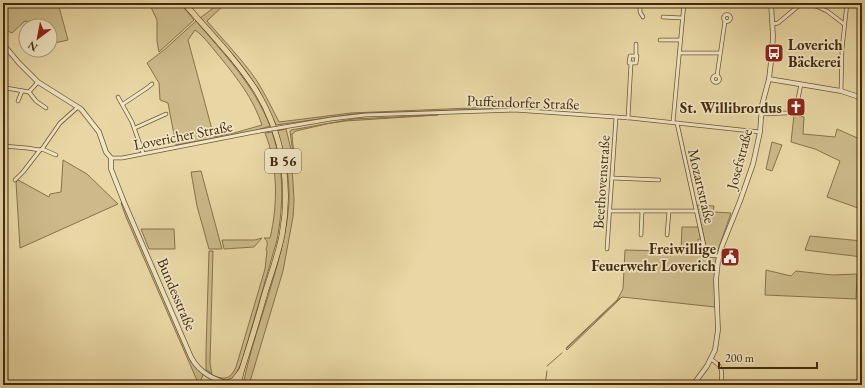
<svg xmlns="http://www.w3.org/2000/svg" width="865" height="388" viewBox="0 0 865 388" font-family="'EB Garamond',serif">
	<style>
		.green { fill: #ccba8a; stroke: #88724c; fill-rule: evenodd }
		.lines { fill: none; stroke-linecap: round; stroke-linejoin: round }
		.stream { stroke: #856e49; stroke-width: 1 }
		.minor-casing { stroke: #6d5534; stroke-width: 4.5 }
		.tertiary-casing { stroke: #6d5534; stroke-width: 5.5 }
		.primary-casing { stroke: #442a0e; stroke-width: 6 }
		.minor { stroke: #f0e5c4; stroke-width: 3 }
		.tertiary { stroke: #f0e5c4; stroke-width: 4 }
		.primary { stroke: #e8d7a4; stroke-width: 5 }
		.minor-bridge-casing { stroke: #6d5534; stroke-width: 4.5; stroke-linecap: butt }
		.minor-bridge { stroke: #f0e5c4; stroke-width: 3 }
		.labels { text-anchor: middle; dominant-baseline: central; stroke-width: 3.5; stroke-linejoin: round; paint-order: stroke }
		.shield { fill: #f0e5c4; stroke: #786245; stroke-width: 1 }
		.shield-label { font-size: 14px; font-weight: bold; fill: #442a0e }
		.poi-label { font-size: 15px; font-weight: bold; fill: #442a0e; stroke: #f0e5c4; text-anchor: end }
		.street-label { font-size: 15px; fill: #442a0e; stroke: #f0e5c4 }
	</style>
	<rect width="100%" height="100%" fill="#e8d7a4"/>
	<filter id="stains"><feTurbulence type="fractalNoise" baseFrequency=".005" numOctaves="4"/><feColorMatrix values="0 0 0 0 .2 0 0 0 0 .09 0 0 0 0 .02 0 0 0 .5 -.17"/></filter>
	<radialGradient id="worn" r=".72"><stop offset=".6" stop-color="#630" stop-opacity="0"/><stop offset="1" stop-color="#630" stop-opacity=".3"/></radialGradient>
	<g class="green">
		<path d="M 6,3 L 58,3 L 68,40 L 50,44 L 50,26 L 33,26 L 30,22 L 25,21 L 12,33 L 3,29 L 3,4 Z"/>
		<path d="M 149,3 L 180,3 L 194,20 L 159,52 L 157,41 L 157,20 Z"/>
		<path d="M 220,3 L 226,3 L 207,21 C 224,41 242,59 257,81 C 265,94 272,108 279,122 L 351,113 L 495,107 L 512,108 L 354,114 L 276,125 L 258,88 L 232,55 L 200,18 Z"/>
		<path d="M 196,21 C 224,54 254,85 270,126 L 254,131 L 176,145 L 168,103 L 160,100 L 159,83 L 147,63 L 164,50 ZM 195,30 C 205,37 212,48 220,57 C 237,78 253,98 262,125 L 234,133 L 214,137 L 188,40 Z"/>
		<path d="M 438,115 L 345,121 L 326,124 L 296,131 L 292,134 C 292,143 295,152 294,161 L 290,131 L 291,130 L 353,119 Z"/>
		<path d="M 794,115 L 804,117 L 803,134 L 835,137 L 837,129 L 862,140 L 862,202 L 861,202 L 858,208 L 827,197 L 840,161 L 815,149 L 791,142 Z"/>
		<path d="M 286,129 L 291,149 L 294,200 L 293,217 L 283,271 L 249,385 L 243,385 C 250,350 262,317 272,283 C 280,256 287,230 289,203 C 290,178 285,153 277,131 Z"/>
		<path d="M 272,132 C 284,168 284,203 277,240 L 242,361 C 233,382 231,384 210,375 L 210,372 L 206,370 L 206,351 L 209,251 L 213,251 L 210,363 L 212,375 C 224,380 230,380 236,367 L 265,269 L 267,251 L 266,250 C 267,245 269,242 264,238 L 270,238 C 278,205 278,165 265,133 Z"/>
		<path d="M 772,142 L 782,145 L 772,171 L 766,169 Z"/>
		<path d="M 63,160 L 87,174 L 118,204 L 20,248 L 16,182 L 18,180 L 49,197 L 50,194 L 61,192 Z"/>
		<path d="M 201,171 L 222,249 L 209,249 L 197,206 L 191,172 Z"/>
		<path d="M 121,203 L 123,204 L 191,362 L 203,375 L 200,382 L 201,385 L 199,385 L 126,217 Z"/>
		<path d="M 697,205 L 714,206 L 713,212 L 731,213 L 717,253 L 707,252 Z"/>
		<path d="M 682,227 L 698,227 L 701,239 L 698,239 L 697,251 L 681,250 Z"/>
		<path d="M 141,229 L 174,229 L 175,249 L 149,249 Z"/>
		<path d="M 810,236 L 862,241 L 862,257 L 805,250 Z"/>
		<path d="M 262,238 L 254,247 L 224,249 L 222,240 L 255,240 Z"/>
		<path d="M 625,250 L 665,251 L 717,256 C 713,273 715,290 715,307 L 622,297 L 567,350 L 566,349 L 567,347 L 617,300 L 623,289 Z"/>
		<path d="M 766,270 L 791,276 L 796,271 L 832,275 L 857,274 L 856,299 L 765,295 Z"/>
	</g>
	<g class="lines">
		<g class="stream">
			<path d="M 567,348 L 620,298"/>
			<path d="M 547,366 L 562,353"/>
			<path d="M 545,385 L 547,371"/>
		</g>
		<g class="minor-casing">
			<g id="minor">
				<path d="M 640,3 L 640,12 L 643,17"/>
				<path d="M 809,3 L 827,11 L 844,24"/>
				<circle cx="727" cy="18" r="3.5"/>
				<path d="M 663,17 L 682,18"/>
				<path d="M 773,24 L 778,23 L 802,3"/>
				<path d="M 660,40 L 680,40"/>
				<path d="M 680,53 L 720,53"/>
				<path d="M 630,56 L 637,56 L 636,63 L 629,63 Z"/>
				<path d="M 636,56 L 636,44"/>
				<circle cx="716" cy="79" r="3.5"/>
				<path d="M 717,76 L 725,21"/>
				<path d="M 3,89 L 6,88 L 29,92 L 38,82"/>
				<path d="M 841,91 L 842,49 L 847,3"/>
				<path d="M 29,92 L 36,101 L 46,108"/>
				<path d="M 118,97 L 132,122 L 143,153"/>
				<path d="M 798,99 L 801,84"/>
				<path d="M 18,101 L 22,91"/>
				<path d="M 123,104 L 147,88 L 152,84"/>
				<path d="M 762,114 L 786,113"/>
				<path d="M 628,118 L 631,63"/>
				<path d="M 673,122 L 684,3"/>
				<path d="M 677,123 L 706,255 L 719,256"/>
				<path d="M 284,127 L 331,119 L 365,115 L 514,110 L 630,118 L 760,132"/>
				<path d="M 135,128 L 166,114"/>
				<path d="M 3,146 L 27,148 L 40,150 L 42,149 L 56,155"/>
				<path d="M 42,149 L 60,123 L 78,107"/>
				<path d="M 111,158 L 122,158 L 260,131"/>
				<path d="M 612,178 L 659,180"/>
				<path d="M 15,180 L 23,172 L 40,150"/>
				<path d="M 610,211 L 696,211"/>
				<path d="M 641,235 L 642,211"/>
				<path d="M 667,235 L 669,211"/>
				<path d="M 607,249 L 616,117"/>
				<path d="M 711,359 C 724,368 722,370 721,385"/>
			</g>
		</g>
		<g class="tertiary-casing">
			<g id="tertiary">
				<path d="M 3,44 L 19,63 L 38,82 L 81,109 L 99,132 L 106,152 L 111,158 L 111,169 L 124,202 L 191,357 C 200,374 214,379 231,385"/>
				<path d="M 769,79 L 841,91 L 862,98"/>
				<path d="M 693,385 L 707,366 L 715,350 L 718,330 L 716,280 L 718,261 L 722,246 L 740,201 L 753,164 L 760,132 L 762,105 L 769,79 L 772,53 L 773,36 L 771,3"/>
			</g>
		</g>
		<g class="primary-casing">
			<g id="primary">
				<path d="M 184,3 C 209,32 237,60 257,92 C 283,135 291,187 282,235 C 278,255 271,274 265,293 C 258,318 250,344 242,369 L 238,385"/>
				<path d="M 227,383 L 234,380 L 241,371"/>
			</g>
		</g>
		<use href="#minor" class="minor"/>
		<use href="#tertiary" class="tertiary"/>
		<use href="#primary" class="primary"/>
		<g class="minor-bridge-casing">
			<path id="minor-bridge" d="M 260,131 L 284,127"/>
		</g>
		<use href="#minor-bridge" class="minor-bridge"/>
	</g>
	<defs>
		<g id="bus-square" transform="scale(1)"><rect x="-9" y="-9" width="18" height="18" rx="4" fill="#8f2418" stroke="#f0e5c4"/><path d="M-5-6H5V4H4V6H2V4H-2V6H-4V4H-5ZM-3.5-4V0h7V-4ZM-3.5 1.2v1.5H-2V1.2ZM2 1.2v1.5H3.5V1.2Z" fill="#fff"/></g>
		<g id="church-square" transform="scale(1)"><rect x="-9" y="-9" width="18" height="18" rx="4" fill="#8f2418" stroke="#f0e5c4"/><path d="M-1.2-6h2.4v3.5h3.3v2.4h-3.3V6h-2.4V-.1h-3.3v-2.4h3.3Z" fill="#fff"/></g>
		<g id="civic-square" transform="scale(1)"><rect x="-9" y="-9" width="18" height="18" rx="4" fill="#8f2418" stroke="#f0e5c4"/><path d="M-.6-6.5H3V-4.5H.6V-3L4-1V1h2V6H-6V1h2V-1L-.6-3ZM-1.2 2.5V6h2.4V2.5Z" fill="#fff"/></g>
	</defs>
	<g fill-rule="evenodd">
		<use href="#bus-square" x="774" y="53"/>
		<use href="#church-square" x="796" y="107"/>
		<use href="#civic-square" x="730" y="257"/>
	</g>
	<g class="labels">
		<rect class="shield" x="265" y="149" width="36" height="24" rx="3"/>
		<g class="shield-label">
			<text x="283" y="161">B 56</text>
		</g>
		<g class="poi-label">
			<text x="788" y="44" text-anchor="start">Loverich<tspan x="788" dy="17">Bäckerei</tspan></text>
			<text x="782" y="107">St. Willibrordus</text>
			<text x="716" y="248">Freiwillige<tspan x="716" dy="17">Feuerwehr Loverich</tspan></text>
		</g>
		<g class="street-label">
			<text transform="translate(523 102) rotate(2)">Puffendorfer Straße</text>
			<text transform="translate(183 135) rotate(-11)">Lovericher Straße</text>
			<text transform="translate(739 159) rotate(-75)">Josefstraße</text>
			<text transform="translate(601 182) rotate(-86)">Beethovenstraße</text>
			<text transform="translate(702 186) rotate(77)">Mozartstraße</text>
			<text transform="translate(177 294) rotate(67)">Bundesstraße</text>
		</g>
	</g>
	<rect width="865" height="388" fill="none" stroke="#e8d7a4" stroke-width="16"/>
	<rect x="4" y="4" width="857" height="380" fill="none" stroke="#442a0e" stroke-width="2"/>
	<rect x="8" y="8" width="849" height="372" fill="none" stroke="#442a0e"/>
	<g transform="translate(38 38) rotate(212)"><circle r="19" fill="#f0e5c4" stroke="#ab9a7b"/>
	<path d="M0-3L7 15L0 10L-7 15Z" fill="#8f2418"/>
	<text y="-6" font-size="11" font-weight="bold" text-anchor="middle" fill="#442a0e">N</text>
	</g>
	<path d="M719 362v6h98v-6" fill="none" stroke="#442a0e" stroke-width="2"/>
	<text x="725" y="362" font-size="12" fill="#442a0e" stroke="#f0e5c4" stroke-width="3" paint-order="stroke">200 m</text>
	<rect width="100%" height="100%" filter="url(#stains)"/>
	<rect width="100%" height="100%" fill="url(#worn)"/>
</svg>
